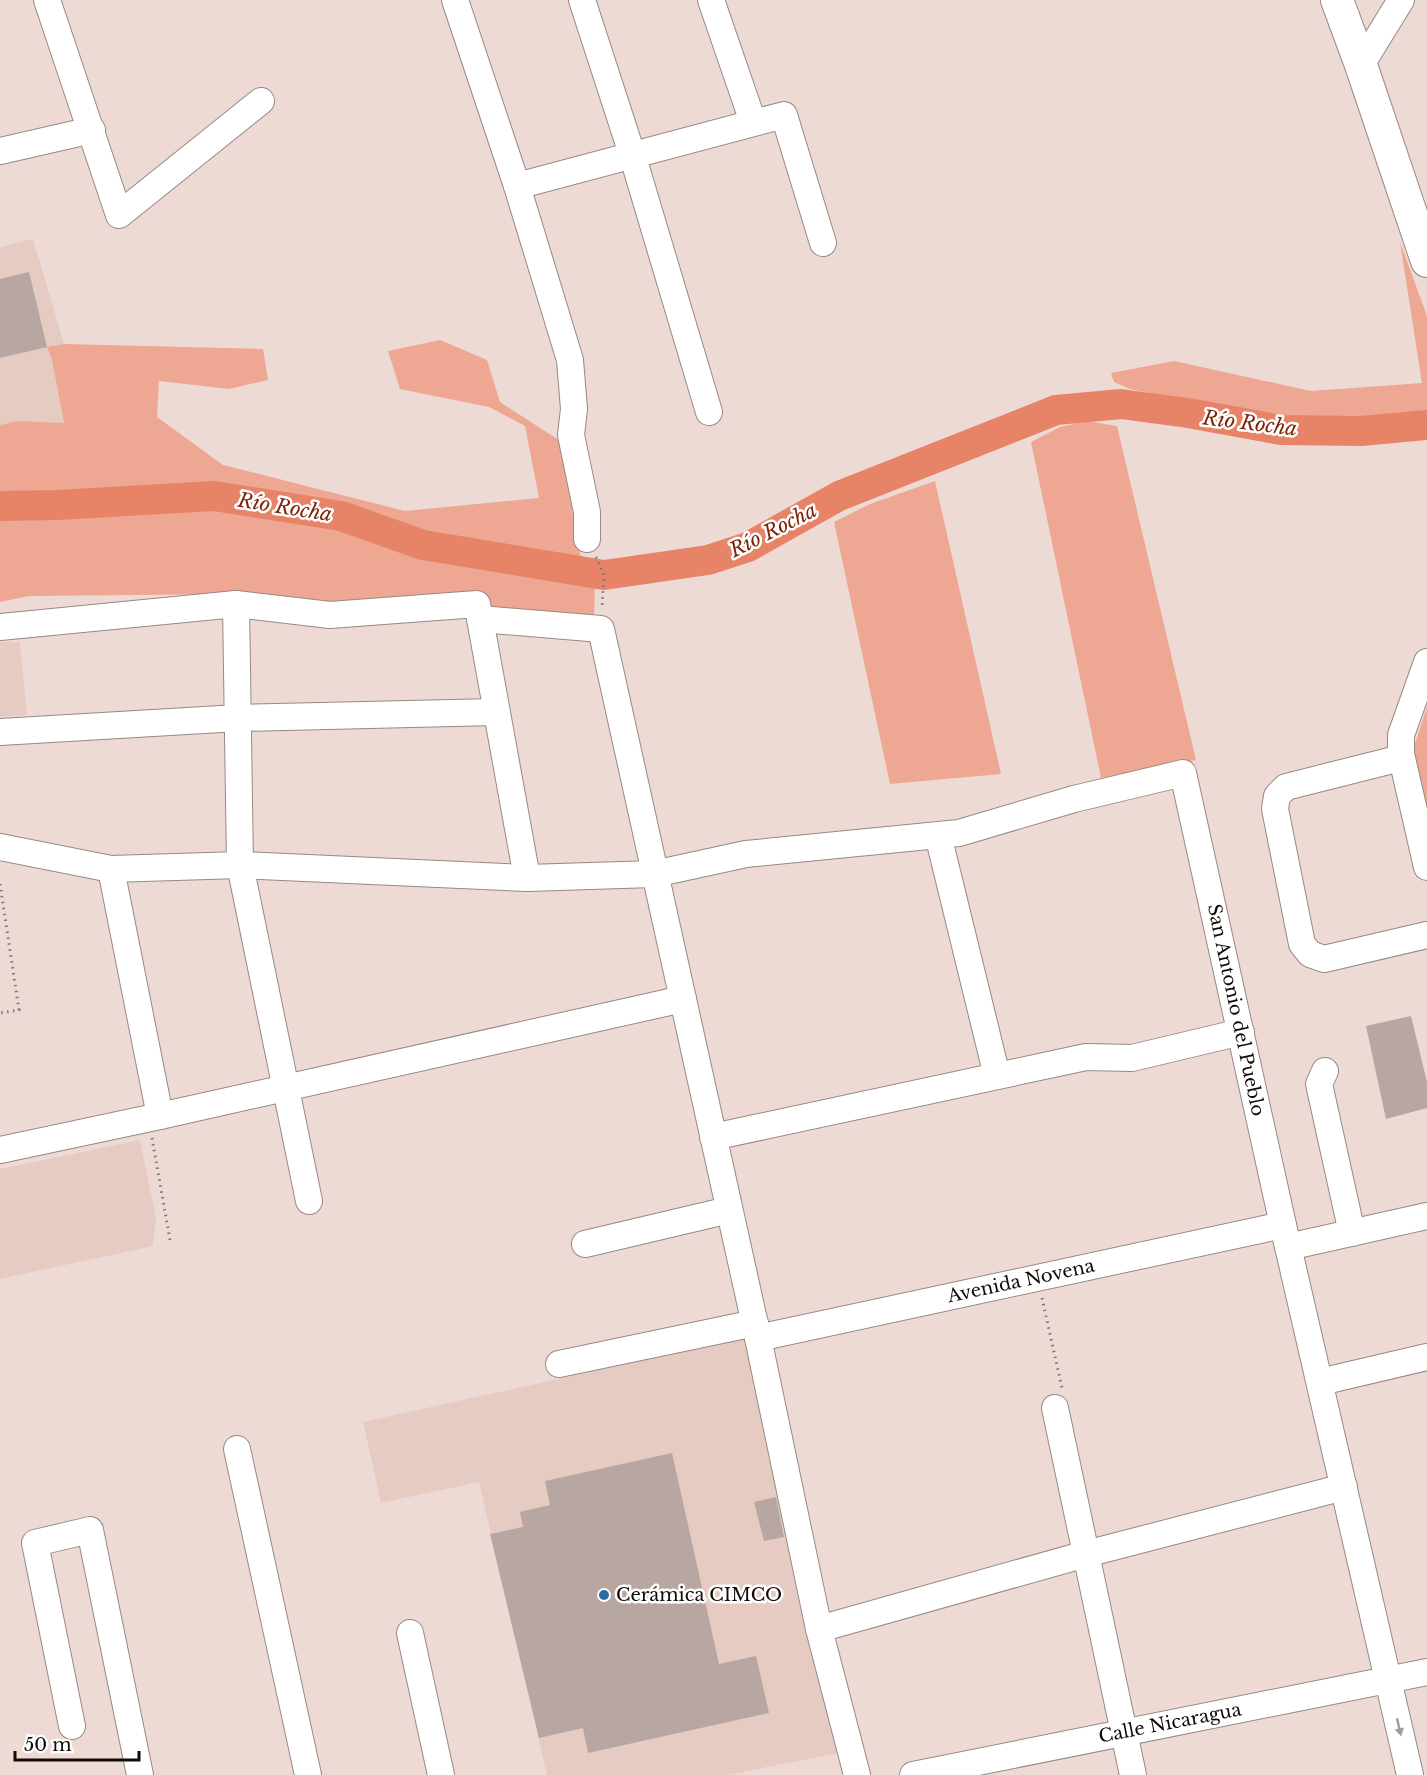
<svg xmlns="http://www.w3.org/2000/svg" width="1427" height="1775" viewBox="0 0 1427 1775" font-family="'Libre Baskerville',serif">
	<style>
		.built { fill: #e6cbc3 }
		.green { fill: #eea792 }
		.lines { fill: none; stroke-linecap: round; stroke-linejoin: round }
		.river { stroke: #e78467; stroke-width: 30 }
		.building { fill: #b7a6a1 }
		.minor-casing { stroke: #998883; stroke-width: 28 }
		.major-casing { stroke: #998883; stroke-width: 34 }
		.path { stroke: #837673; stroke-width: 3; stroke-dasharray: 1.5 4.5; stroke-linecap: butt }
		.minor { stroke: #fff; stroke-width: 26 }
		.major { stroke: #fff; stroke-width: 32 }
		.oneway { fill: #9f9d9c }
		.poi-dot { fill: #2b6da3; stroke: #fff; stroke-width: 2 }
		.labels { text-anchor: middle; dominant-baseline: central; stroke-width: 5; stroke-linejoin: round; paint-order: stroke }
		.street-label { font-size: 18px; fill: #100a08; stroke: #fff }
		.poi-label { font-size: 18px; fill: #100a08; stroke: #fff; text-anchor: start }
		.water-label { font-size: 20px; font-style: italic; fill: #7e2508; stroke: #fff }
	</style>
	<rect width="100%" height="100%" fill="#eddad5"/>
	<g class="built">
		<path d="M 33,239 L 64,344 L 47,347 L 52,360 L 64,424 L 18,421 L 0,425 L 0,247 Z"/>
		<path d="M 0,642 L 20,642 L 27,715 L 0,717 Z"/>
		<path d="M 140,1140 L 156,1218 L 153,1246 L 0,1279 L 0,1169 Z"/>
		<path d="M 748,1337 L 838,1753 L 727,1775 L 547,1775 L 479,1482 L 381,1503 L 363,1422 Z"/>
	</g>
	<g class="green">
		<path d="M 1400,242 L 1427,316 L 1427,414 L 1282,420 L 1130,389 L 1114,382 L 1111,373 L 1174,361 L 1311,391 L 1422,383 Z"/>
		<path d="M 440,340 L 487,360 L 500,402 L 562,442 L 576,536 L 581,557 L 487,543 L 404,527 L 351,506 L 219,485 L 0,495 L 0,425 L 18,421 L 64,423 L 52,360 L 47,347 L 64,344 L 263,349 L 268,380 L 229,389 L 159,381 L 157,417 L 223,465 L 405,511 L 539,498 L 525,426 L 489,407 L 400,389 L 388,351 Z"/>
		<path d="M 1087,421 L 1117,426 L 1196,760 L 1101,778 L 1031,442 L 1060,427 Z"/>
		<path d="M 935,481 L 1001,774 L 890,784 L 834,522 L 870,504 Z"/>
		<path d="M 210,505 L 336,522 L 411,551 L 595,583 L 594,618 L 333,607 L 243,594 L 29,596 L 0,602 L 0,512 Z"/>
		<path d="M 1427,707 L 1427,812 L 1410,759 Z"/>
	</g>
	<g class="lines">
		<path class="river" d="M 0,506 L 57,505 L 214,496 L 341,516 L 423,545 L 604,575 L 708,560 L 748,547 L 839,496 L 1056,410 L 1121,404 L 1188,413 L 1281,430 L 1361,431 L 1427,425"/>
	</g>
	<g class="building">
		<path d="M 29,272 L 47,347 L 0,358 L 0,279 Z"/>
		<path d="M 1411,1016 L 1427,1082 L 1427,1108 L 1386,1119 L 1366,1026 Z"/>
		<path d="M 672,1453 L 719,1664 L 756,1656 L 769,1713 L 588,1753 L 583,1728 L 539,1738 L 490,1534 L 523,1527 L 520,1512 L 550,1505 L 545,1481 Z"/>
		<path d="M 776,1497 L 784,1537 L 764,1541 L 754,1502 Z"/>
	</g>
	<g class="lines">
		<g class="minor-casing">
			<g id="minor">
				<path d="M 47,0 L 119,215 L 261,101"/>
				<path d="M 455,0 L 517,186 L 570,360 L 574,409 L 571,435 L 587,512 L 587,539"/>
				<path d="M 582,0 L 632,154 L 709,412"/>
				<path d="M 711,0 L 753,122"/>
				<path d="M 1361,65 L 1401,0"/>
				<path d="M 0,151 L 92,130"/>
				<path d="M 517,186 L 784,115 L 823,243"/>
				<path d="M 236,604 L 240,865 L 309,1201"/>
				<path d="M 480,619 L 527,878"/>
				<path d="M 0,627 L 236,604 L 330,615 L 477,604 L 480,619 L 601,629 L 758,1338 L 819,1629 L 857,1775"/>
				<path d="M 1427,662 L 1401,735 L 1401,754 L 1427,867"/>
				<path d="M 0,732 L 238,718 L 496,712"/>
				<path d="M 1401,758 L 1286,787 L 1277,796 L 1275,809 L 1302,944 L 1310,954 L 1324,959 L 1427,935"/>
				<path d="M 938,835 L 997,1076"/>
				<path d="M 0,847 L 111,869 L 240,865 L 527,878 L 654,874 L 746,854 L 959,833 L 1074,799 L 1183,773 L 1283,1225 L 1410,1775"/>
				<path d="M 111,869 L 160,1116"/>
				<path d="M 1325,1071 L 1319,1084 L 1352,1233"/>
				<path d="M 713,1137 L 1086,1057 L 1132,1058 L 1241,1032"/>
				<path d="M 0,1150 L 160,1116 L 683,999"/>
				<path d="M 585,1244 L 729,1210"/>
				<path d="M 1288,1247 L 1427,1216"/>
				<path d="M 758,1338 L 1283,1225"/>
				<path d="M 559,1364 L 755,1323"/>
				<path d="M 1320,1382 L 1427,1357"/>
				<path d="M 1055,1408 L 1133,1775"/>
				<path d="M 237,1449 L 308,1775"/>
				<path d="M 819,1629 L 1086,1554 L 1344,1487"/>
				<path d="M 410,1633 L 441,1775"/>
				<path d="M 72,1726 L 35,1543 L 90,1530 L 140,1775"/>
				<path d="M 913,1775 L 1427,1672"/>
			</g>
		</g>
		<g class="major-casing">
			<path id="major" d="M 1337,0 L 1361,65 L 1427,261"/>
		</g>
		<g class="path">
			<path d="M 596,557 L 604,575 L 602,608"/>
			<path d="M 0,884 L 19,1010 L 0,1013"/>
			<path d="M 152,1138 L 170,1240"/>
			<path d="M 1042,1298 L 1062,1388"/>
		</g>
		<use href="#minor" class="minor"/>
		<use href="#major" class="major"/>
	</g>
	<defs><path id="oneway-solid" d="M-6-.8H1V-3.2L6.5 0L1 3.2V.8H-6Z" transform="scale(1.5)"/></defs>
	<use class="oneway" href="#oneway-solid" transform="translate(1399 1727) rotate(77)"/>
	<circle class="poi-dot" cx="604" cy="1595" r="6"/>
	<g class="labels">
		<g class="street-label">
			<text transform="translate(1236 1010) rotate(78)">San Antonio del Pueblo</text>
			<text transform="translate(1021 1281) rotate(-12)">Avenida Novena</text>
			<text transform="translate(1170 1723) rotate(-11)">Calle Nicaragua</text>
		</g>
		<g class="poi-label">
			<text x="616" y="1595">Cerámica CIMCO</text>
		</g>
		<g class="water-label">
			<text transform="translate(1250 423) rotate(7)">Río Rocha</text>
			<text transform="translate(285 507) rotate(9)">Río Rocha</text>
			<text transform="translate(773 530) rotate(-27)">Río Rocha</text>
		</g>
	</g>
	<path d="M15 1751v9h124v-9" fill="none" stroke="#100a08" stroke-width="3"/>
	<text x="24" y="1751" font-size="18" fill="#100a08" stroke="#ffffff" stroke-width="4.5" paint-order="stroke">50 m</text>
</svg>
